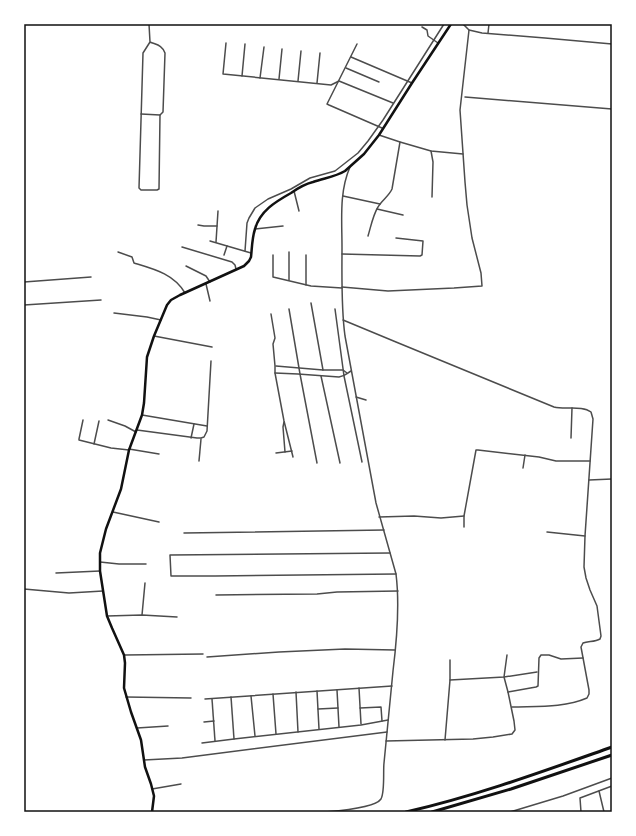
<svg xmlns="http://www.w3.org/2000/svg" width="636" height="836" viewBox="0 0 636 836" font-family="'Exo 2',sans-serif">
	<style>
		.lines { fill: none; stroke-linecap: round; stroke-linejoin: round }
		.minor { stroke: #4c4c4c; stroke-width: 1.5 }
		.secondary { stroke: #111; stroke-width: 2.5 }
		.motorway { stroke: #111; stroke-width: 3 }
		.neatline { fill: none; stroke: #111; stroke-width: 1.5 }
	</style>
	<rect width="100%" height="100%" fill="#fff"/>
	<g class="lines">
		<g class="minor">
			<path d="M 149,24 L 150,42 L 143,53 L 139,188 L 141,190 L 157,190 L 159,189 L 160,115 L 163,112 L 165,53 C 162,45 157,45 150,42"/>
			<path d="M 463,24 L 469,30 L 482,33 L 545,38 L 612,44"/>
			<path d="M 422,27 L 427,30 L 428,36 L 438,43"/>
			<path d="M 488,33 L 489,24"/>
			<path d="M 226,43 L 223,74 L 331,85 L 339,81 L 393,103"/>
			<path d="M 357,44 L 327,104 L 329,105 L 382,128"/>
			<path d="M 351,57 L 412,83"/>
			<path d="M 346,68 L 379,82"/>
			<path d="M 242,76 L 245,44"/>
			<path d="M 260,78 L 264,47"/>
			<path d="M 279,79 L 282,49"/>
			<path d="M 298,81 L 301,51"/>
			<path d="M 317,83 L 320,53"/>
			<path d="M 465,97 L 612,109"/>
			<path d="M 141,114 L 160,115"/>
			<path d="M 379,135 L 400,142 L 431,151 L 463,154"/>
			<path d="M 431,151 L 433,162 L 432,197"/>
			<path d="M 294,191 L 299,211"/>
			<path d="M 343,196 L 380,204"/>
			<path d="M 377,209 L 403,215"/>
			<path d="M 198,225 L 204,226 L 217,226"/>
			<path d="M 255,229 L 283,226"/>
			<path d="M 368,236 C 371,226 373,215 378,207 C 382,200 389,196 392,189 L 400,142"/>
			<path d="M 210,241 L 251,253"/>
			<path d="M 216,242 L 218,211"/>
			<path d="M 182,247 L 232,262 L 235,265 L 236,269"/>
			<path d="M 245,251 L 247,223 L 249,218 L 255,208 L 268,199 L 291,189 L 310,178 L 335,171 L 358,153 L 368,141 L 383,120 L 444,24"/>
			<path d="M 118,252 L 132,257 L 134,263 C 154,269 174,274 185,293"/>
			<path d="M 342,254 L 420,256 L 422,255 L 423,241 L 396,238"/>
			<path d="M 224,255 L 227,246"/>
			<path d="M 273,255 L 273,277 L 311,286 L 342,288"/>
			<path d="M 186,266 L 206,276 L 210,282"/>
			<path d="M 289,280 L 289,252"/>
			<path d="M 24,282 L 91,277"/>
			<path d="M 206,284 L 210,301"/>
			<path d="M 306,285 L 306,255"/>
			<path d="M 342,287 L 388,291 L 454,288 L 482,286 L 481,273 L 472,238 L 467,205 L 465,182 L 460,110 L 469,30"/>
			<path d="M 311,303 L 323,370"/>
			<path d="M 24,305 L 101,300"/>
			<path d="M 289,309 L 300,374 L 317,463"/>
			<path d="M 335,309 L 344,376 L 362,462"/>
			<path d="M 114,313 L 147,317 L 161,320"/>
			<path d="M 271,314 L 275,338 L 273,344 L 275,366 L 275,373 L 284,421 L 293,457"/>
			<path d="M 343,320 L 396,342 L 554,407 C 565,410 582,405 591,412 L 593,419 L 585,536 L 584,567 L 586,578 L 590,590 L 597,606 L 601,636 L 600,639 C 595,642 588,641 583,643 L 581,647 L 589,690 L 589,694 L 587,698 C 564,708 536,706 512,707"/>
			<path d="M 154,336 L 212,347"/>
			<path d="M 276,366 L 323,370 L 343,370 L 347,373"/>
			<path d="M 275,373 L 298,374 L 339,377 C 345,376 346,374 351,371"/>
			<path d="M 321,376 L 340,463"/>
			<path d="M 356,397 L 366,400"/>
			<path d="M 142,415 L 207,426"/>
			<path d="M 83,420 L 79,439 L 79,440 L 111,448 L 129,450"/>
			<path d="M 108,420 L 125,426 L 136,432"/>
			<path d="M 284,422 L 283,427 L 285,452"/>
			<path d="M 137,430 L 197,438 L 201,438 L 204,437 L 207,431 L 211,361"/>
			<path d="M 191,438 L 194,424"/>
			<path d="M 571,438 L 572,408"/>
			<path d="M 94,444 L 99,421"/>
			<path d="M 129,449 L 159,454"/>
			<path d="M 276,453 L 292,451"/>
			<path d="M 199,461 L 201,439"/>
			<path d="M 523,468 L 525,455"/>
			<path d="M 589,480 L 612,479"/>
			<path d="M 113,512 L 159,522"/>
			<path d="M 379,517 L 414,516 L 441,518 L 464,516"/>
			<path d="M 464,527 L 464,516 L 476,450 L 478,450 L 539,457 L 556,461 L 590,461"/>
			<path d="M 547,532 L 585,536"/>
			<path d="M 184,533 L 384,530"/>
			<path d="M 390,553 L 170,555 L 171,576 L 215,576 L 396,574"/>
			<path d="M 100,562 L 119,564 L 146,564"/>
			<path d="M 56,573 L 100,571"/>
			<path d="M 24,589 L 69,593 L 103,591"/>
			<path d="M 216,595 L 317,594 L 337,592 L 398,591"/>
			<path d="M 142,615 L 145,583"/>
			<path d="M 107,616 L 142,615 L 177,617"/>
			<path d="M 125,655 L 203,654"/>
			<path d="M 207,657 L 279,652 L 345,649 L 395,650"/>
			<path d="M 450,680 L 504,677 L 537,672"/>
			<path d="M 359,688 L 361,724"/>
			<path d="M 337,690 L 339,727"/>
			<path d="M 317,691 L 319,729"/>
			<path d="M 296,692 L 298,732"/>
			<path d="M 508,692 L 536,687 L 538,686 L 539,658 L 541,655 L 549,655 L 561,659 L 583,658"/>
			<path d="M 273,694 L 276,734"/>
			<path d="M 251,696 L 255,736"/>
			<path d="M 126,697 L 191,698"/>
			<path d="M 231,697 L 234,739"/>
			<path d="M 205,699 L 392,686"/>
			<path d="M 212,699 L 215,741"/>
			<path d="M 360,708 L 381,707 L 382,721"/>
			<path d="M 318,709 L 338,708"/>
			<path d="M 204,722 L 214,721"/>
			<path d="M 137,728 L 168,726"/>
			<path d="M 445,740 L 450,680 L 450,660"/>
			<path d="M 386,741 L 473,739 L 493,737 L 512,734 L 515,730 L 514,721 L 508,692 L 504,677 L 507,655"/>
			<path d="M 202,743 L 234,739 L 361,725 L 388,720"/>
			<path d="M 144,760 L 182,758 L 387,732"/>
			<path d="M 152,789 L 181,784"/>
			<path d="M 599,791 L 604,812"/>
			<path d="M 326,812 C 337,811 375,808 381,799 C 385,792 383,771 384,763 C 387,732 390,702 393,671 C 397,639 400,606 396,574 L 376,503 L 345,336 C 341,307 342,276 342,247 C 342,220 339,192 350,167"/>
			<path d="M 510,812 L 563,796 L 612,778"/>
			<path d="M 581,812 L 580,798 L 612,786"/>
		</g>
		<path class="secondary" d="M 152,812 L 154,796 L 151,784 L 145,767 L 141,740 L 131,712 L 124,688 L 125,663 L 124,655 L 112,628 L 107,616 L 100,571 L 100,553 L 106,529 L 121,489 L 129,450 L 142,415 L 144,403 L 147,357 L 154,336 L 167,305 L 171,300 L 180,295 L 244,266 L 249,261 L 251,257 C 252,248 252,238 255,229 C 260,211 275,202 291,193 C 298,188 305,184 313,182 C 324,178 335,177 345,171 L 364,154 L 379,135 L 412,83 L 451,24"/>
		<g class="motorway">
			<path d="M 406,812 C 476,796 544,771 612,747"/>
			<path d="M 432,812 L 511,789 L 612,755"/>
		</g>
	</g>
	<rect width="636" height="836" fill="none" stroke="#ffffff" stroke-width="50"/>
	<rect x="25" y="25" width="586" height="786" class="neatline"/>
</svg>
